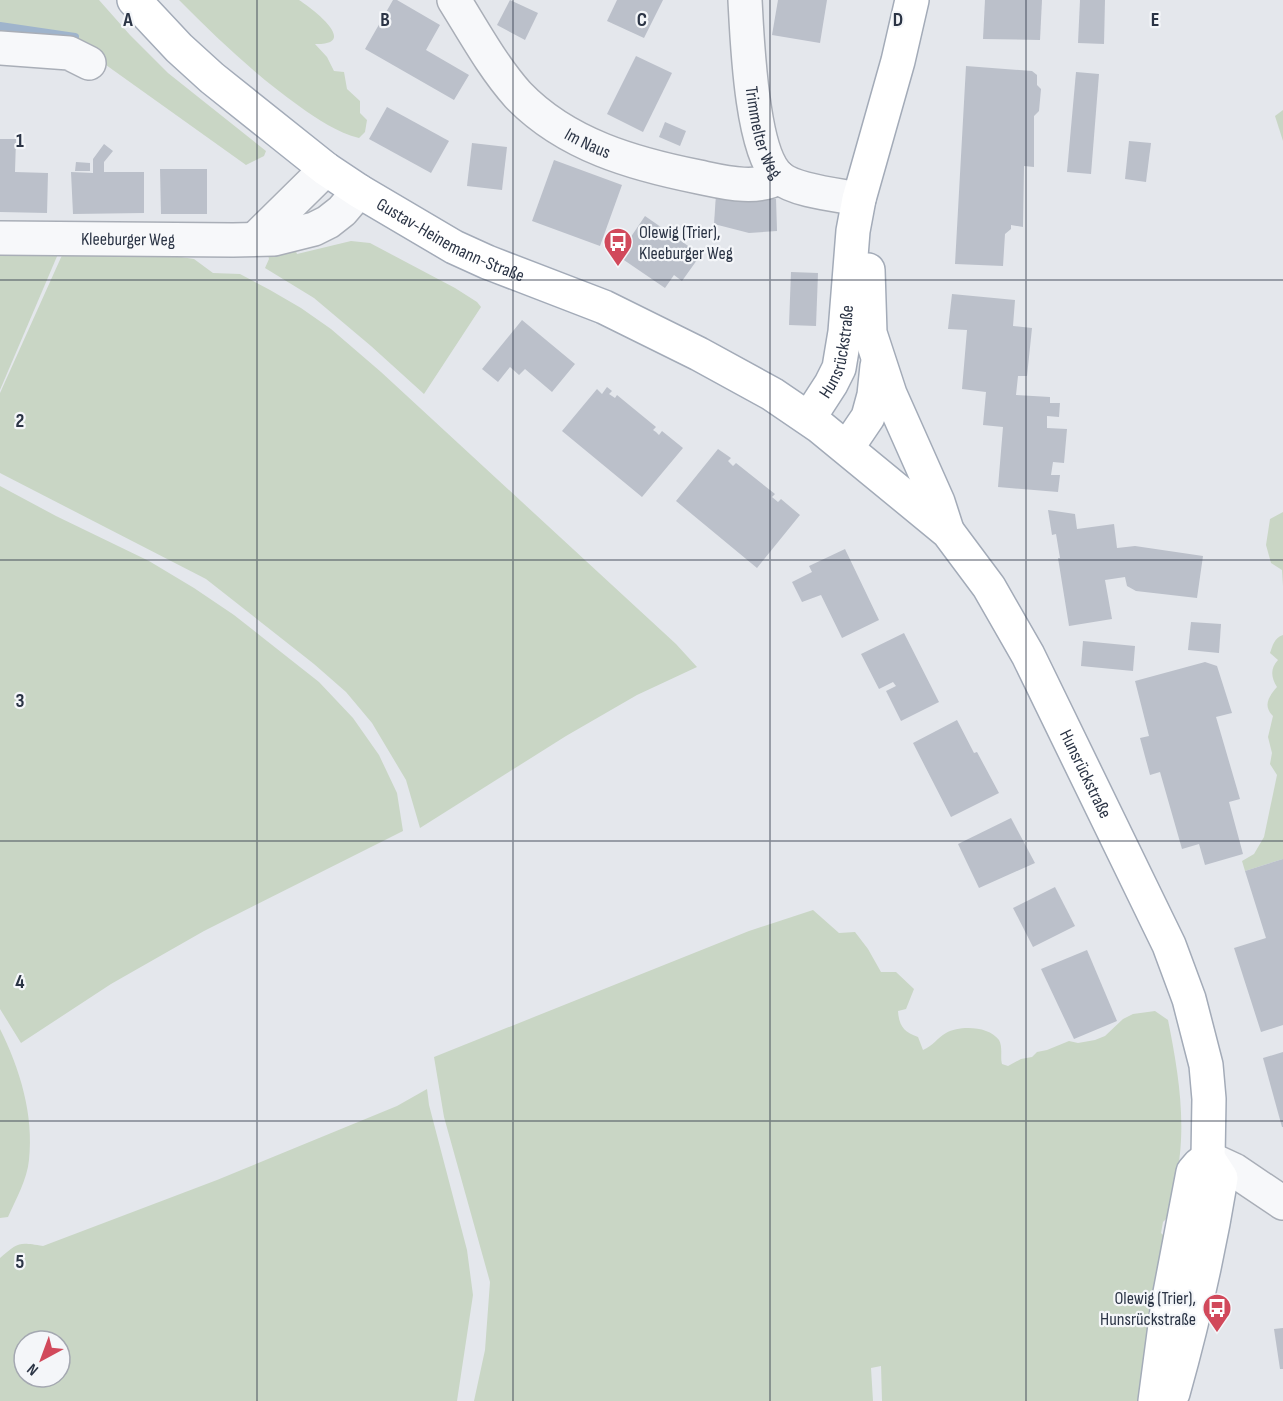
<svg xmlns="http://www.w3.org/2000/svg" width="1283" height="1401" viewBox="0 0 1283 1401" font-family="'Sofia Sans Condensed',sans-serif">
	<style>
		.green { fill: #c9d6c5; fill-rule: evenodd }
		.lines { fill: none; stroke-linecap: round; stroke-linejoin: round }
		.stream { stroke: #9fb4cc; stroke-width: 8 }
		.building { fill: #bbc0ca }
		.minor-casing { stroke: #a9aeb7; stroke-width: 36 }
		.major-casing { stroke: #a3abb8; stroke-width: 36 }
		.minor { stroke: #f7f8fa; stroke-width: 33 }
		.major { stroke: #fff; stroke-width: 33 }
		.grid { fill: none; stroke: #2b3445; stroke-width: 1.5; stroke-opacity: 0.55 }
		.labels { text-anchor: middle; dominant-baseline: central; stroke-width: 4.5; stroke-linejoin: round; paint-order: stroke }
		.street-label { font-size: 18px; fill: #2b3445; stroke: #f4f6f9 }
		.poi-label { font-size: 18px; fill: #2b3445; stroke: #f4f6f9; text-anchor: start }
		.grid-label { font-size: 20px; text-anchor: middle; font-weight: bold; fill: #2b3445; stroke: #f4f6f9; stroke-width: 4.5; stroke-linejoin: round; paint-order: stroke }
	</style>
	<rect width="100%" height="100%" fill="#e4e7ec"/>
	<g class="green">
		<path d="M 0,0 L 99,0 L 130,35 L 168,73 L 266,151 L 264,156 L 246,165 L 85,50 L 0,50 Z"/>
		<path d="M 179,0 L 299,0 C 313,9 360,45 315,44 L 327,57 L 334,71 L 344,72 L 347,89 L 360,101 L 360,113 L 367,120 L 365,132 L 359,138 C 338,133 317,119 299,106 C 255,75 217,38 179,0 Z"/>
		<path d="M 1283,110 L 1283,141 L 1275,116 Z"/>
		<path d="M 351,241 L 370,243 L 455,288 L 477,302 L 481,307 L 424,394 L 371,346 L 314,298 L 265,268 L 269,259 L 268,255 L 294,246 L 297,254 Z"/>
		<path d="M 0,251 L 58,254 L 0,390 Z"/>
		<path d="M 63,253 L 181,257 L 194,259 L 213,273 L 240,274 L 270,290 L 301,308 L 331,329 L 381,372 L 676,644 L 697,667 L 637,695 L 566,736 L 420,828 L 406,780 L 372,723 L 346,692 L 314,664 L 206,579 L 0,473 L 0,393 Z"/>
		<path d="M 0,486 L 56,516 L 149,561 L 194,588 L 234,615 L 319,682 L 353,718 L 379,755 L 397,793 L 403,831 L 204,931 L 111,984 L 21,1043 L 0,1009 Z"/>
		<path d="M 1283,512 L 1283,586 L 1282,570 L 1271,563 L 1266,545 L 1270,519 Z"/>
		<path d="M 1283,635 L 1283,859 L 1245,871 L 1242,861 L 1254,854 L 1264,837 L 1277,775 L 1270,764 L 1272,753 L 1268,737 L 1273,716 C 1263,706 1268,697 1277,687 C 1271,677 1270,669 1278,660 L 1270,653 C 1273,645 1274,638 1283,635 Z"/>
		<path d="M 813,910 L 839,933 L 855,932 L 868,949 L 881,972 L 896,972 L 914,989 L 906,1009 L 898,1011 C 899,1026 904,1032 918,1037 L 923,1050 C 933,1046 937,1038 946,1033 C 960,1025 989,1026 999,1040 C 1003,1047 1000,1057 1002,1064 L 1008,1066 L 1021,1059 L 1032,1057 L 1037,1052 L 1047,1050 L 1069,1041 L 1078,1043 L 1095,1040 L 1105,1036 L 1123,1019 L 1133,1014 L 1155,1011 L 1168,1020 C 1176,1060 1183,1100 1181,1140 C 1180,1167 1173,1192 1167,1218 L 1163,1222 L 1161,1233 L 1169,1241 L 1142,1401 L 882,1401 L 881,1366 L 871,1368 L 873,1401 L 474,1401 L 485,1350 L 490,1282 L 444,1117 L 434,1057 L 749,931 Z"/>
		<path d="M 0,1029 C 20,1069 34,1115 29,1160 C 27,1180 16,1199 8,1217 L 0,1218 Z"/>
		<path d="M 427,1089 L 429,1105 L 467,1250 L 473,1295 L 457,1401 L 0,1401 L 0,1258 C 19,1242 18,1242 43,1246 L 217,1180 L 397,1106 ZM 24,1341 L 60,1341 L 60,1377 L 24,1377 Z"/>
	</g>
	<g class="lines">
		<path class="stream" d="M 0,26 L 75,37"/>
	</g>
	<g class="building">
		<path d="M 393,0 L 397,0 L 440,25 L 426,50 L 469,75 L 454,100 L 365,49 Z"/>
		<path d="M 510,0 L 538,13 L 525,40 L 497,25 Z"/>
		<path d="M 617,0 L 663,0 L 644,38 L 607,21 Z"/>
		<path d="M 778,0 L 827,0 L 820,43 L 772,35 Z"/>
		<path d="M 985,0 L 1042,0 L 1040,40 L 983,39 Z"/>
		<path d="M 1080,0 L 1105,0 L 1104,44 L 1078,43 Z"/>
		<path d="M 636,56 L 672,73 L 643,132 L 607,114 Z"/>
		<path d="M 966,66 L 1032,71 L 1037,75 L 1037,85 L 1041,89 L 1039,111 L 1034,116 L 1034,167 L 1024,166 L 1023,227 L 1011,225 L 1011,229 L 1005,234 L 1003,266 L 955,264 Z"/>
		<path d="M 1076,72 L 1099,74 L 1091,174 L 1067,172 Z"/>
		<path d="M 387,107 L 449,141 L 431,173 L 369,139 Z"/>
		<path d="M 665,122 L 686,131 L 680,146 L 659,137 Z"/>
		<path d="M 0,139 L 16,139 L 15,172 L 48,173 L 47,213 L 0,212 Z"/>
		<path d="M 1129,141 L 1151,143 L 1146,182 L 1125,179 Z"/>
		<path d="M 472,143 L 507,147 L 502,190 L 467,186 Z"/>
		<path d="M 104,144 L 113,151 L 104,162 L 104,172 L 144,172 L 144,213 L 73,214 L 71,172 L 93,173 L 93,159 Z"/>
		<path d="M 554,160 L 622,185 L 600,246 L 532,221 Z"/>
		<path d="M 76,162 L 90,163 L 90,171 L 75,171 Z"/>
		<path d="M 160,169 L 207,169 L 207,214 L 161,214 Z"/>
		<path d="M 716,194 L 776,199 L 777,231 L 749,233 L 714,224 Z"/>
		<path d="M 645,216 L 691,248 L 687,254 L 697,260 L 682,281 L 674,275 L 665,288 L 618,256 Z"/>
		<path d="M 791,272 L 818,273 L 816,326 L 789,325 Z"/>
		<path d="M 952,294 L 1015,300 L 1013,326 L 1032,328 L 1027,376 L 1018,376 L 1016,395 L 1050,397 L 1050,403 L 1060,403 L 1059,417 L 1047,416 L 1047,428 L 1067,429 L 1064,463 L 1053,462 L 1051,475 L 1060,475 L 1058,492 L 998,487 L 1003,427 L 983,425 L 986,392 L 962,389 L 967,330 L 948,329 Z"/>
		<path d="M 522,320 L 575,364 L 552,392 L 525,369 L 519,375 L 510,367 L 498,382 L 482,369 Z"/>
		<path d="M 607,387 L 612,391 L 609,394 L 615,398 L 617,395 L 656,427 L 653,430 L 656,432 L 659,435 L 662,431 L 683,448 L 642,497 L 562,431 L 597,389 L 602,394 Z"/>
		<path d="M 718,449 L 731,458 L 728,461 L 733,466 L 736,463 L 775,494 L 772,497 L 778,502 L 781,499 L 800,515 L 757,568 L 676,501 Z"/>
		<path d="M 1048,510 L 1075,514 L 1077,529 L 1114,524 L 1117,548 L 1135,546 L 1203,556 L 1197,598 L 1136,591 L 1127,586 L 1125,577 L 1105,580 L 1112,619 L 1069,626 L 1058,558 L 1060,558 L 1056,534 L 1052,535 Z"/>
		<path d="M 845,549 L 879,620 L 842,638 L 821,595 L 802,602 L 792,582 L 812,572 L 809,566 Z"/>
		<path d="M 1191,622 L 1221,624 L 1219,653 L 1188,650 Z"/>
		<path d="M 904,633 L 939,702 L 901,721 L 886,691 L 896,686 L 893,682 L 879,689 L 861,654 Z"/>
		<path d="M 1083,641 L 1135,646 L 1133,671 L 1081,666 Z"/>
		<path d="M 1205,662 L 1217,666 L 1232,713 L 1216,717 L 1240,799 L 1229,802 L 1243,854 L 1205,865 L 1199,844 L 1182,849 L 1160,772 L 1150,775 L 1140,738 L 1149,736 L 1135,681 Z"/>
		<path d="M 957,720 L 974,753 L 977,752 L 999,793 L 951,817 L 913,743 Z"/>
		<path d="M 1011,818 L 1035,863 L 979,888 L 958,844 Z"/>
		<path d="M 1283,859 L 1283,1025 L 1261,1032 L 1234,948 L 1266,938 L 1245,871 Z"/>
		<path d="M 1055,887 L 1075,926 L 1033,947 L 1013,908 Z"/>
		<path d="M 1087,950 L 1117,1021 L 1074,1039 L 1041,969 Z"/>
		<path d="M 1283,1052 L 1283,1127 L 1282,1127 L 1263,1058 Z"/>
		<path d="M 1283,1328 L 1283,1369 L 1280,1369 L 1274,1329 Z"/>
	</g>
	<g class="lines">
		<g class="minor-casing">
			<g id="minor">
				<path id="s1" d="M 454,0 C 474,32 493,67 518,95 C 566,145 634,164 699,177 C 723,182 757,191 779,177"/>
				<path id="s2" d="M 745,0 C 747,37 751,154 780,178 C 796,191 838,195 859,199"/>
				<path d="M 0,48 L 69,53 L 89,63"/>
				<path id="s3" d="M 0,238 L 233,240 L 274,239 L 314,229 L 328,222 L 342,211 L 359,191"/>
				<path d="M 256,238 L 326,169"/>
				<path d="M 1208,1158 L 1234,1170 L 1283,1203"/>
			</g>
		</g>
		<g class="major-casing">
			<g id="major">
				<path id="s4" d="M 134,0 L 179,48 L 212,78 L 326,169 L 359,191 L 454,247 L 487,262 L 604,307 L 699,354 L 772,394 L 819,426 L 948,532 L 989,587 L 1028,655 L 1169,945 L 1189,999 L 1206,1065 L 1209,1099 L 1208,1158"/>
				<path d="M 868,270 L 870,333 L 890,394 L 938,502 L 947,530"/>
				<path id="s5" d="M 809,418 L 831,384 L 839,368 L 845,332 L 853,231 L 859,199 L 898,61 L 912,0"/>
				<path d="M 847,448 L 868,417 L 874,395 L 877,366"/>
				<path d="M 1173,1393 C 1193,1322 1209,1251 1221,1178 L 1208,1158"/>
				<path d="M 1155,1401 L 1168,1303 L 1193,1172 L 1199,1165 L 1208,1158"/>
			</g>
		</g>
		<use href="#minor" class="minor"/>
		<use href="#major" class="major"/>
	</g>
	<path class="grid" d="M 257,0 L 257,1401M 513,0 L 513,1401M 770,0 L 770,1401M 1026,0 L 1026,1401M 0,280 L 1283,280M 0,560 L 1283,560M 0,841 L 1283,841M 0,1121 L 1283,1121"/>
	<defs>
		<g id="bus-pin" transform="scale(1.5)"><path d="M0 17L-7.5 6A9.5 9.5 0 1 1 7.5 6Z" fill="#d1495b" stroke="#f4f6f9"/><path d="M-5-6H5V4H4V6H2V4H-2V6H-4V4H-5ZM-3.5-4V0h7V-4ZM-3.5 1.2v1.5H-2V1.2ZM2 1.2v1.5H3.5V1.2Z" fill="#fff"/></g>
	</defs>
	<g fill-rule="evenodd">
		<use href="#bus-pin" x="618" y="242"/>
		<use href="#bus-pin" x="1217" y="1308"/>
	</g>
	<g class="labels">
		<g class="street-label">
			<text stroke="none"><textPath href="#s2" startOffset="134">Trimmelter Weg</textPath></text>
			<text stroke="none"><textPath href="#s1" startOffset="200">Im Naus</textPath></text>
			<text stroke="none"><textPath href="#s3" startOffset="128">Kleeburger Weg</textPath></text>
			<text stroke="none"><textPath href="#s4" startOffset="400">Gustav-Heinemann-Straße</textPath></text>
			<text stroke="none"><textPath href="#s5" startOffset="74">Hunsrückstraße</textPath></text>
			<text stroke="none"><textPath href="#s4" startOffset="1260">Hunsrückstraße</textPath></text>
		</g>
		<g class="poi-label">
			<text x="639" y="232">Olewig (Trier),<tspan x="639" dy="21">Kleeburger Weg</tspan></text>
			<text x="1196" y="1298" text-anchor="end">Olewig (Trier),<tspan x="1196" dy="21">Hunsrückstraße</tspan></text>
		</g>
	</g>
	<g class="grid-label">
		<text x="128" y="26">A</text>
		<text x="385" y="26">B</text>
		<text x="642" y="26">C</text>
		<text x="898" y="26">D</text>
		<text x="1155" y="26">E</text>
		<text x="20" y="147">1</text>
		<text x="20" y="427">2</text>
		<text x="20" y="707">3</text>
		<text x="20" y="988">4</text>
		<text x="20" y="1268">5</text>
	</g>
	<g transform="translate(42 1359) rotate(221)"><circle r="28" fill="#f4f6f9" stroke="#a4a8b1" stroke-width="1.5"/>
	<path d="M0-4.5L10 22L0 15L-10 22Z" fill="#d1495b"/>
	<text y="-9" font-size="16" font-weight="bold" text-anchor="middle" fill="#2b3445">N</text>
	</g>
</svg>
